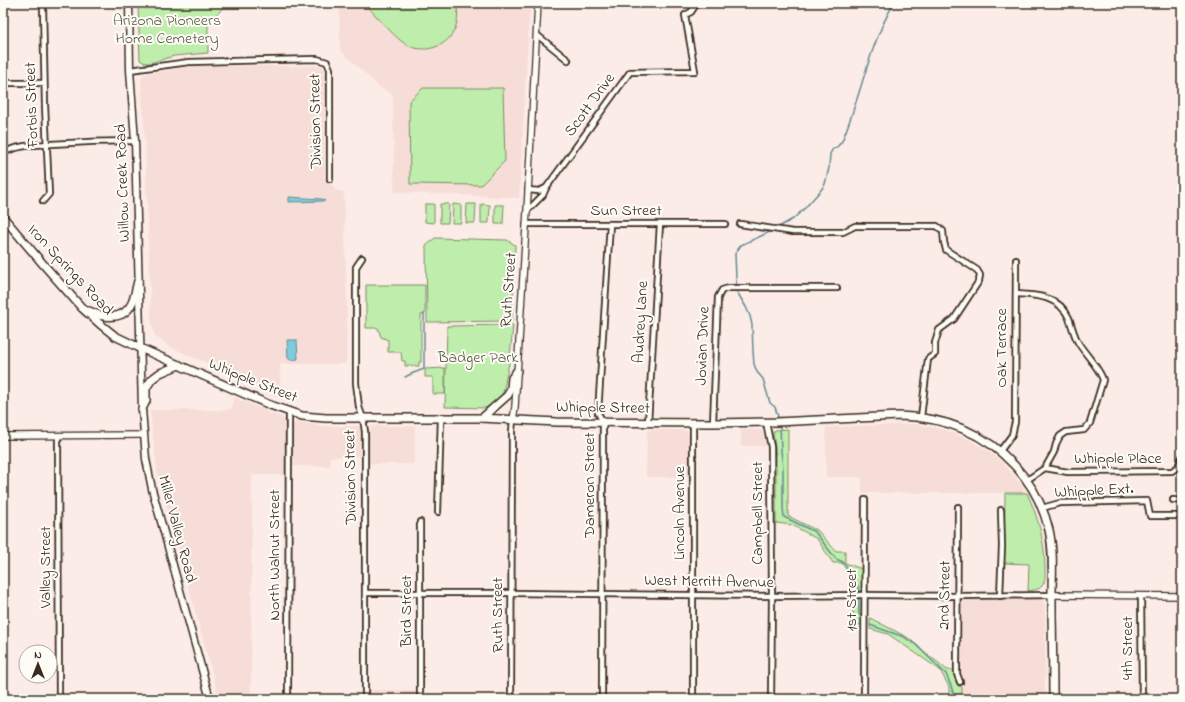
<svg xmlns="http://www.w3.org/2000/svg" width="1185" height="702" viewBox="0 0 1185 702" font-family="'Indie Flower',sans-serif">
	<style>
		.built { fill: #f7ddd8 }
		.green { fill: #beedac; stroke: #7c8c65 }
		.water { fill: #7fcbde; stroke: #648b91 }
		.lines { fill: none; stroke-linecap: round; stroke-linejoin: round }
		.stream { stroke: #648b91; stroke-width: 1.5 }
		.minor-casing { stroke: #3b2a1e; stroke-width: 8 }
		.tertiary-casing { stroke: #3b2a1e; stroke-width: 8 }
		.secondary-casing { stroke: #3b2a1e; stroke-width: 9 }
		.primary-casing { stroke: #3b2a1e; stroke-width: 10 }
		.minor { stroke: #fdfcf7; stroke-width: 4.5 }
		.tertiary { stroke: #fdfcf7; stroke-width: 5.5 }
		.secondary { stroke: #fdfcf7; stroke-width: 6 }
		.primary { stroke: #fdfcf7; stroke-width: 7 }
		.labels { text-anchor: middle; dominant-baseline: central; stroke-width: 4; stroke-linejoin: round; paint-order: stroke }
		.park-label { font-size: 16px; fill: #5c5b42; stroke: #fdfcf7 }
		.street-label { font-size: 16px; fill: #3b2a1e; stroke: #fdfcf7 }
	</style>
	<rect width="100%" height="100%" fill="#fcece7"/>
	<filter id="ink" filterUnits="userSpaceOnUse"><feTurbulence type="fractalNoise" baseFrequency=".025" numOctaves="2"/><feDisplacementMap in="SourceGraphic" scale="8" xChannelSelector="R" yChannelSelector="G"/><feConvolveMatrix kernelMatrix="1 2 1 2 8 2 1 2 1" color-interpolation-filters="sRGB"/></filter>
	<g filter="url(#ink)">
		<g class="built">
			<path d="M 339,3 L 530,3 L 519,198 L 394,192 L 393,95 L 378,86 L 340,50 Z"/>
			<path d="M 192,66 L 322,66 L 325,70 L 325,177 L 336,190 L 344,192 L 347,308 L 346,364 L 280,364 L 280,397 L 269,394 L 254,384 L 168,346 L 155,336 L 151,320 L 145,143 L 141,79 L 144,74 Z"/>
			<path d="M 234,397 L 272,414 L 284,418 L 286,421 L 287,475 L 252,475 L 251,699 L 219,698 L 158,475 L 152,430 L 150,410 L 223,410 L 231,409 Z"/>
			<path d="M 297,422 L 323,426 L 358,426 L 361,428 L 362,430 L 363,456 L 330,457 L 330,466 L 293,466 L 293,426 L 294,423 Z"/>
			<path d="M 915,424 L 932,427 L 948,431 L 970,440 L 988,451 L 1003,463 L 1016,478 L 1027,493 L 862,493 L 862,477 L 826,477 L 826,427 Z"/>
			<path d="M 374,426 L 415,426 L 414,464 L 369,464 L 369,430 L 371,427 Z"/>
			<path d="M 647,430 L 685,430 L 687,431 L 689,434 L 690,477 L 646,477 Z"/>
			<path d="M 741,430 L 761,430 L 764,432 L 767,446 L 741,446 Z"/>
			<path d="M 964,598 L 1040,599 L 1044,601 L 1045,605 L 1045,699 L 962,699 L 963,680 L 961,675 L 960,601 Z"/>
			<rect x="369" y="690" width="48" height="9"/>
		</g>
		<g class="green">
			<path d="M 138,3 L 294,3 L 294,8 L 223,8 L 208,23 L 208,53 L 174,56 L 150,63 L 145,63 L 140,60 Z"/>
			<path d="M 364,3 L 456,3 C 462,25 451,46 427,49 C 421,49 415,49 409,46 C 397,41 375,14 364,3 Z"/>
			<path d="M 423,88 L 503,88 L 505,161 L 481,185 L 410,184 L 409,101 Z"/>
			<path d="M 425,204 L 434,204 L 434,223 L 425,222 Z"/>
			<path d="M 440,204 L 449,204 L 448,223 L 440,223 Z"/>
			<path d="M 453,204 L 461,205 L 461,223 L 452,223 Z"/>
			<path d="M 467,204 L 476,204 L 475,223 L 466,223 Z"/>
			<path d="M 481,204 L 490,205 L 489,223 L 481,223 Z"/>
			<path d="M 495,205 L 504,205 L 503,224 L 495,224 Z"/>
			<path d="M 435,238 L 507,240 L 515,245 L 512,321 L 427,322 L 426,246 Z"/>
			<path d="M 366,285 L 425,285 L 425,314 L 421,315 L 421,362 L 419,362 L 419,366 L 405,366 L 405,361 L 402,361 L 401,352 L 388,352 L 388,340 L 381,337 L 378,328 L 366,328 Z"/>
			<path d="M 513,325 L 510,358 L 503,393 L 493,404 L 485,408 L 445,407 L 447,326 Z"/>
			<path d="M 445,368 L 445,394 L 433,394 L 433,377 L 425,377 L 425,369 Z"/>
			<path d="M 788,429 L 788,516 L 818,531 L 836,551 L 845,551 L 845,563 L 862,569 L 863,591 L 856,591 L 855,584 L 842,563 L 833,563 L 817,539 L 792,525 L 776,523 L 776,456 L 773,433 L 775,430 Z"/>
			<path d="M 1005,493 L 1027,493 C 1038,517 1045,541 1045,568 C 1045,574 1046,581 1042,586 C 1039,590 1033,590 1028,591 L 1029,564 L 1004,563 Z"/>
			<path d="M 853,598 L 863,598 L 863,625 L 853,624 Z"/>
			<path d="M 870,618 L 907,637 L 947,670 L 954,670 C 955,677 955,685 962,687 L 962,699 L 949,699 L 949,687 L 940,670 L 888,634 L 870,629 Z"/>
		</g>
		<g class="water">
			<path d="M 289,197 L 322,199 L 325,201 L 289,202 Z"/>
			<path d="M 287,340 L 297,340 L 298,359 L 290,360 L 288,358 Z"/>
		</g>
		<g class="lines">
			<g class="stream">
				<path d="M 777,228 L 793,219 L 805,208 L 821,190 L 825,184 L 829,168 L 830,154 L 832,150 L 838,146 L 842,141 C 861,96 869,45 894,3"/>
				<path d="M 772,231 L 741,245 L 735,254 L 736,278 L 737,292 L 746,307 L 750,316 L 752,325 L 753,351 L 754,364 L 757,372 L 763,379 L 770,403 L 775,407 L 779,420"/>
				<path d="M 405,377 L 411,374 L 424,369 L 424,314"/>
				<path d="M 780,424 L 781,451 L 783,468 L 783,508 L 784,517 L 815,532 L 836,559 L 843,562 L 853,575 L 858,586 L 859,614 L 862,617"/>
				<path d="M 870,625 L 904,637 L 916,645 L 946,674 L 951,686 L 955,699"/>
			</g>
			<g class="minor-casing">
				<g id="minor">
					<path d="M 43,6 L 45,105 L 49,194 L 43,201"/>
					<path d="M 537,35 L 568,60"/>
					<path d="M 130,70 L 189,62 L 317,59 L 327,62 L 330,69 L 330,179"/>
					<path d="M 3,83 L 44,83"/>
					<path d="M 3,153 C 18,145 35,145 51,144 C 79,142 107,141 135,141"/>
					<path d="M 546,188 L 630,72 L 695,71 L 685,15 L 691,12 L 697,3"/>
					<path d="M 527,211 L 543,195 L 546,188 L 539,191 L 528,190"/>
					<path d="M 526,224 L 725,224"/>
					<path d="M 740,224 L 793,232 L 843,232 L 855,226 L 937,226 L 943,231 L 944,242 L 946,250 L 977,270 L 980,275 L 979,281 L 954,319 L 939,330 L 935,343 L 935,354 L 928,359 L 921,417"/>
					<path d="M 362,258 L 356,267 L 356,383 L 359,407 L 363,418 L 365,432 L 365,699"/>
					<path d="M 1016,294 C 1037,295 1059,296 1069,318 C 1072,326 1074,336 1079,344 C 1086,355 1100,369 1103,380 L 1090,423 L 1084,430 L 1066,432 L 1060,436 L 1056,444 L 1054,452 L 1045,468 L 1027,480"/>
					<path d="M 766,422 L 771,447 L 772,596 L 771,699"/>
					<path d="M 648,423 L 660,224"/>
					<path d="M 713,423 L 718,297 L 722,290 L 729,288 L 837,288"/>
					<path d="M 58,436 L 59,699"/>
					<path d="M 1000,451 L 1012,435 L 1015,422 L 1016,260"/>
					<path d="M 1045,468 L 1068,472 L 1172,471 L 1178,467 L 1182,457"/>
					<path d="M 1173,500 L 1182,501"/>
					<path d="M 958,507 L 957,664 L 957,674 L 960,682"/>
					<path d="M 1042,508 L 1060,503 L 1147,501 L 1150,516 L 1182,516"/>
					<path d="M 438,512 L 441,418"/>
					<path d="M 365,593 L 511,593 L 772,596 L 865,595 L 958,596 L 1052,595"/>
					<path d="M 1000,596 L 1002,546 L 1001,510"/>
					<path d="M 1141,596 L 1142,699"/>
					<path d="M 288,699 L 289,412"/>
					<path d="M 420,699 L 420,522"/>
					<path d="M 511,699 L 512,431 L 513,420"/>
					<path d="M 602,699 L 603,422 L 598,413 L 610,224"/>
					<path d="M 693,699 L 693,423"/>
					<path d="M 864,699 L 865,500"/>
				</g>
			</g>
			<g class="tertiary-casing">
				<g id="tertiary">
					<path d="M 513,420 L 515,407 L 527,211 L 538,3"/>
					<path d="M 3,436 L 143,435"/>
					<path d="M 1052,595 L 1182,596"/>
				</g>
			</g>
			<g class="secondary-casing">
				<path id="secondary" d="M 129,3 L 130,70 L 135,141 L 142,409 L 146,459 L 152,489 L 210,699"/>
			</g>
			<g class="primary-casing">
				<g id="primary">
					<path d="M 3,217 L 43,264 L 82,308 L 100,324 L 115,336 L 140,348 L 270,405 L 302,416 L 326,418 L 480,418 L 557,422 L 713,423 L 776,422 L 899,416 C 945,417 984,432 1015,466 C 1032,484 1043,505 1049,530 C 1054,552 1052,574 1052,596 C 1052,630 1053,665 1053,699"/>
					<path d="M 89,311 C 103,318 124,321 132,303 C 135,296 136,288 138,281"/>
					<path d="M 142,409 L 146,401 L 146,388 L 152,379 L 160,373 L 179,365"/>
					<path d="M 482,418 L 508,395 L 511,388 L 512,378 L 517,371"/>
				</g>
			</g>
			<use href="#minor" class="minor"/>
			<use href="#tertiary" class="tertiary"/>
			<use href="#secondary" class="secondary"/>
			<use href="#primary" class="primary"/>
		</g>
	</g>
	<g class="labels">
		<g class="park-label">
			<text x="167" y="21">Arizona Pioneers<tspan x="167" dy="18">Home Cemetery</tspan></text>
			<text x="478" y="358">Badger Park</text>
		</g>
		<g class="street-label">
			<text transform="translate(32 105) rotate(-92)">Forbis Street</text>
			<text transform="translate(590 105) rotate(-54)">Scott Drive</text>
			<text transform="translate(316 121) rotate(-91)">Division Street</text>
			<text transform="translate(123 183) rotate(-92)">Willow Creek Road</text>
			<text x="626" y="211">Sun Street</text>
			<text transform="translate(70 270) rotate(47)">Iron Springs Road</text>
			<text transform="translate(509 290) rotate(-86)">Ruth Street</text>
			<text transform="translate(641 322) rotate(-87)">Audrey Lane</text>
			<text transform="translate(703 346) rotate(-88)">Jovian Drive</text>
			<text transform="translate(1002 348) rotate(-90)">Oak Terrace</text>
			<text transform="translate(253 381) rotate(22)">Whipple Street</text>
			<text transform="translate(603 408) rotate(1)">Whipple Street</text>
			<text x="1118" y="459">Whipple Place</text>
			<text transform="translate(351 477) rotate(-91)">Division Street</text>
			<text transform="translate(590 485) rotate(-90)">Dameron Street</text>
			<text transform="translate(1094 491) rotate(-3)">Whipple Ext.</text>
			<text transform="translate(680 513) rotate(-90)">Lincoln Avenue</text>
			<text transform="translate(758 513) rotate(-90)">Campbell Street</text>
			<text transform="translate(177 529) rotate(75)">Miller Valley Road</text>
			<text transform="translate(275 555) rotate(-90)">North Walnut Street</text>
			<text transform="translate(46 567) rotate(-90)">Valley Street</text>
			<text transform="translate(709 582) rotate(1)">West Merritt Avenue</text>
			<text transform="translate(945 595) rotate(-89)">2nd Street</text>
			<text transform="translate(852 600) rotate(-90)">1st Street</text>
			<text transform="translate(407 611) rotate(-90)">Bird Street</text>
			<text transform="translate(498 615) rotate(-90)">Ruth Street</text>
			<text transform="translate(1128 648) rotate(-90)">4th Street</text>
		</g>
	</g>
	<rect width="1185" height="702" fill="none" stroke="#fdfcf7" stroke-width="16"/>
	<rect x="8" y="8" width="1169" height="686" fill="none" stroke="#3b2a1e" stroke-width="1.5" filter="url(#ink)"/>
	<g transform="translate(38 664)"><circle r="19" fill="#fdfcf7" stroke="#afa8a0"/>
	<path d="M0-3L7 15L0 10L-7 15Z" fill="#3b2a1e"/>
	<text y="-6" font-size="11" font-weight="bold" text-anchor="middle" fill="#3b2a1e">N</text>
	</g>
</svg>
